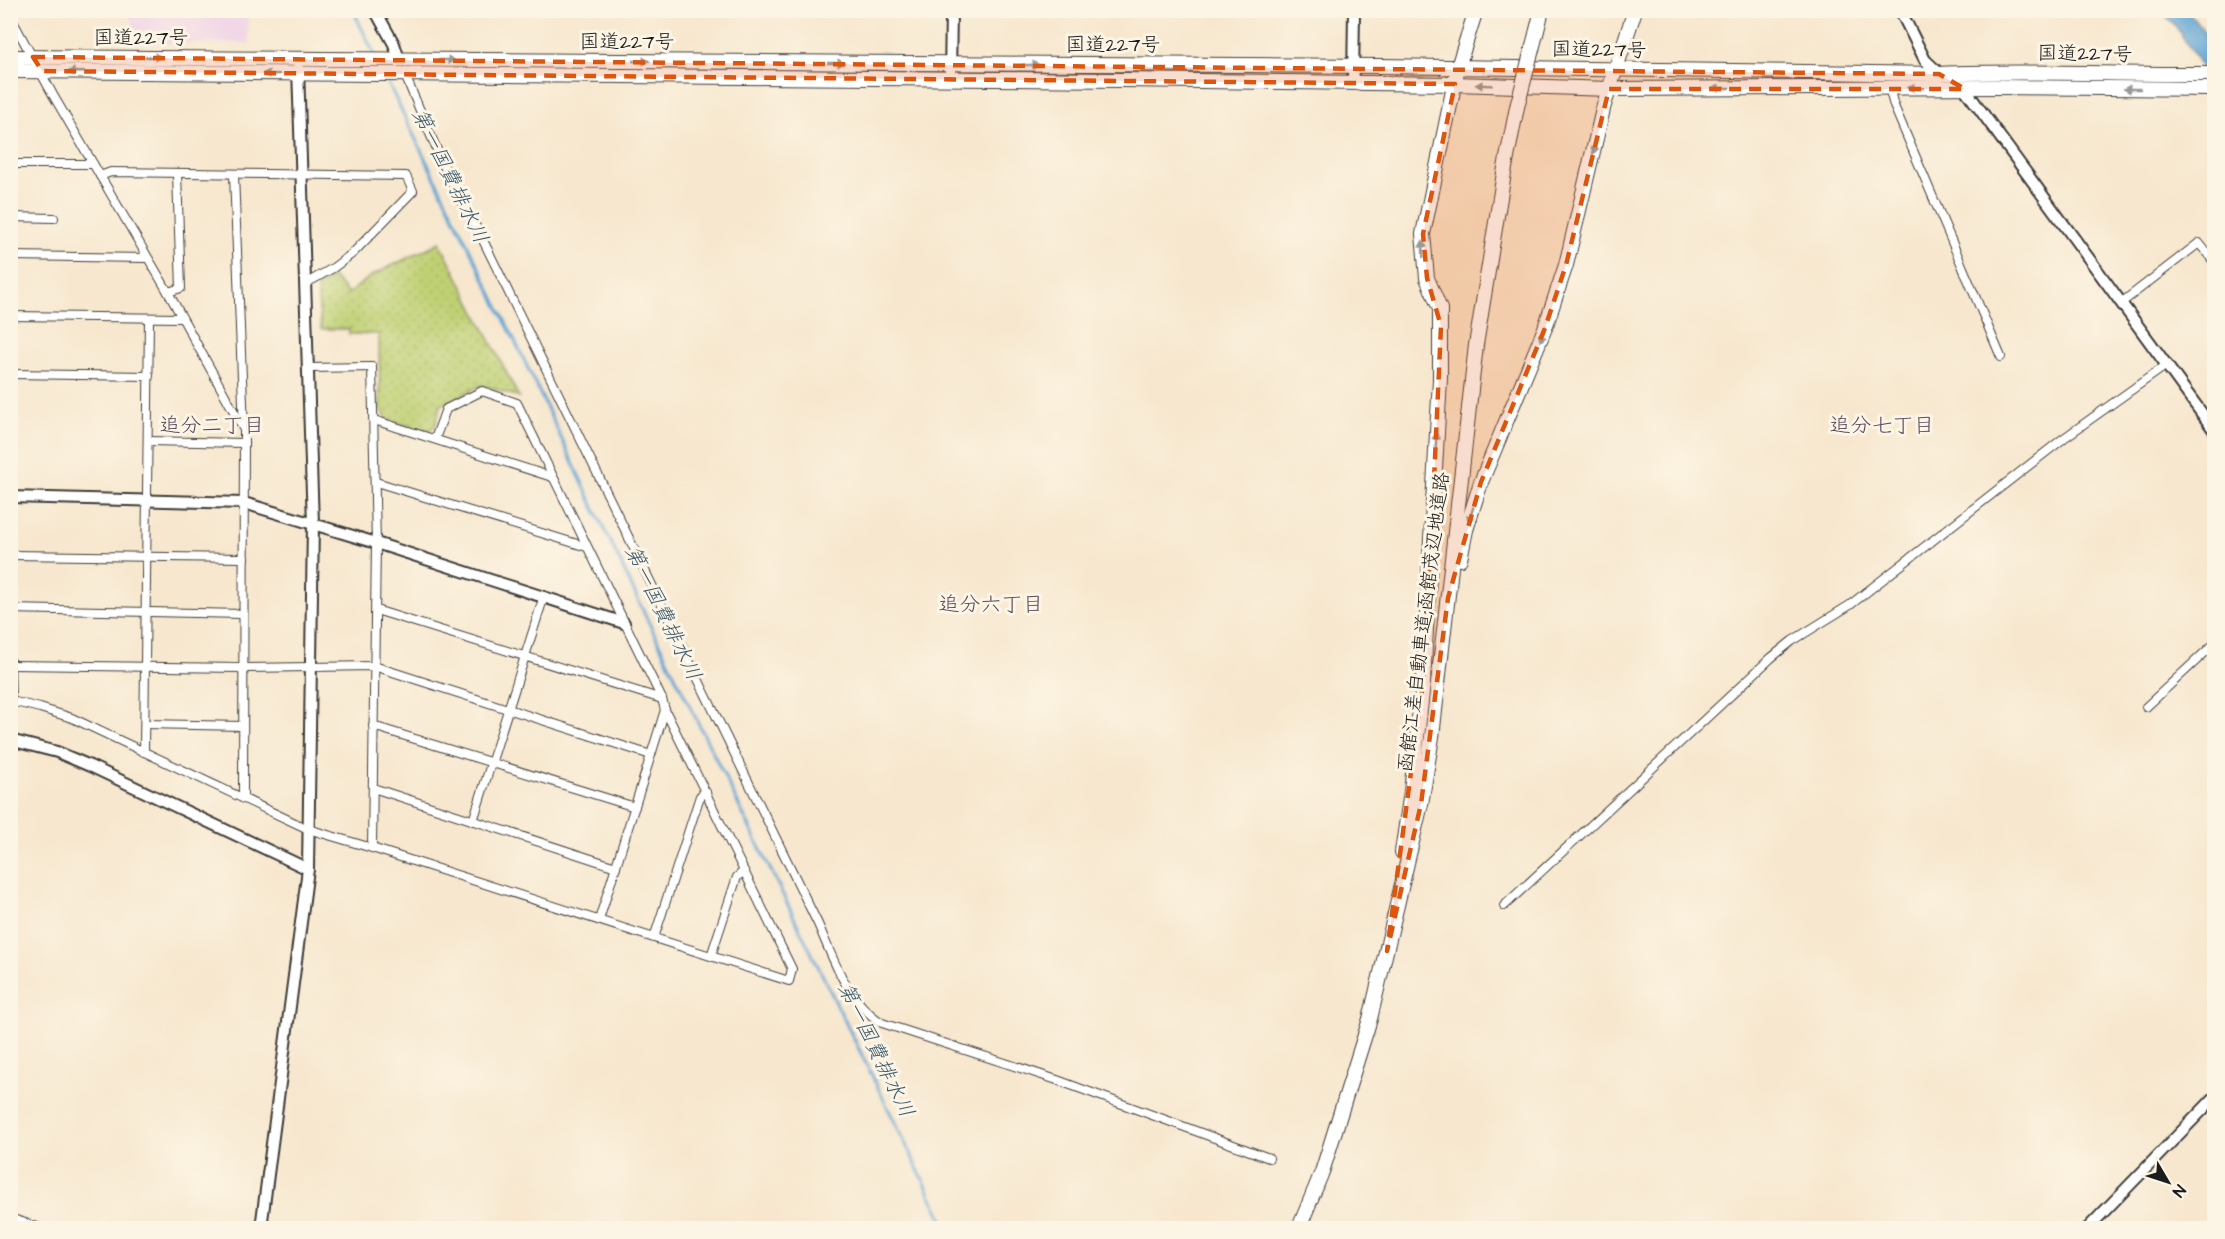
<svg xmlns="http://www.w3.org/2000/svg" width="2225" height="1239" viewBox="0 0 2225 1239" font-family="'Architects Daughter','Klee One',sans-serif">
	<style>
		.built { fill: #efd0e6 }
		.park { fill: url(#park-dots); stroke: #6e7648; stroke-width: 1.5 }
		.water { fill: #5da3d3; stroke: #3c6078; stroke-width: 1.5 }
		.lines { fill: none; stroke-linecap: round; stroke-linejoin: round }
		.stream { stroke: #5da3d3; stroke-width: 3 }
		.street-casing { stroke: #3d3a37; stroke-width: 10 }
		.secondary-casing { stroke: #3d3a37; stroke-width: 14 }
		.highway-casing { stroke: #3d3a37; stroke-width: 16 }
		.street { stroke: #fff; stroke-width: 8 }
		.secondary { stroke: #fff; stroke-width: 10 }
		.highway { stroke: #fff; stroke-width: 14 }
		.highway-bridge-casing { stroke: #3d3a37; stroke-width: 16; stroke-linecap: butt }
		.highway-bridge { stroke: #fff; stroke-width: 14 }
		.oneway { fill: #999 }
		.marked { fill: #de560d; fill-opacity: 0.2; stroke: #de560d; stroke-width: 4.5; stroke-dasharray: 12 8; stroke-linejoin: round }
		.labels { text-anchor: middle; dominant-baseline: central; stroke-width: 6; stroke-linejoin: round; paint-order: stroke }
		.street-label { font-size: 20px; fill: #1c1c1c; stroke: #fcf5e5 }
		.water-label { font-size: 21px; font-style: italic; fill: #39596e; stroke: #fcf5e5 }
		.neighbourhood-label { font-size: 21px; fill: #594a5e; stroke: #fcf5e5 }
	</style>
	<defs>
		<pattern id="park-dots" width="8" height="8" patternUnits="userSpaceOnUse" patternTransform="scale(1.5)"><rect width="8" height="8" fill="#bfd073"/><path d="M2 2h.1M6 6h.1" fill="none" stroke="#a4b263" stroke-width="1.8" stroke-linecap="round"/></pattern>
	</defs>
	<rect width="100%" height="100%" fill="#fcf5e5"/>
	<filter id="ink" filterUnits="userSpaceOnUse"><feTurbulence type="fractalNoise" baseFrequency=".0167" numOctaves="2"/><feDisplacementMap in="SourceGraphic" scale="12" xChannelSelector="R" yChannelSelector="G"/><feConvolveMatrix kernelMatrix="1 2 1 2 8 2 1 2 1" color-interpolation-filters="sRGB"/></filter>
	<filter id="wash" filterUnits="userSpaceOnUse"><feTurbulence type="fractalNoise" baseFrequency=".008" numOctaves="4" result="noise"/><feDisplacementMap in="SourceGraphic" scale="24" xChannelSelector="R" yChannelSelector="G"/><feGaussianBlur stdDeviation="1.35" result="paint"/><feColorMatrix in="noise" values="0 0 0 0 0 0 0 0 0 0 0 0 0 0 0 0 0 1.4 0 .05"/><feComposite in="paint" operator="in"/></filter>
	<g filter="url(#wash)">
		<rect width="100%" height="100%" fill="#f7e7ce"/>
		<path class="built" d="M 127,11 L 247,11 L 249,43 L 153,43 L 154,30 L 136,31 Z"/>
		<path class="park" d="M 440,242 L 519,397 L 482,385 L 441,405 L 435,426 L 428,431 L 388,420 L 380,409 L 379,334 L 349,334 L 349,329 L 321,329 L 317,287 L 333,277 L 348,294 L 371,276 Z"/>
		<path class="water" d="M 2160,11 L 2188,11 L 2214,44 L 2214,86 L 2175,25 Z"/>
		<g class="lines">
			<g class="stream">
				<path d="M 353,10 L 374,54"/>
				<path d="M 386,79 L 516,343 L 648,621 L 947,1228"/>
			</g>
		</g>
	</g>
	<g filter="url(#ink)">
		<g class="lines">
			<g class="street-casing">
				<g id="street">
					<path d="M 10,16 L 53,95 L 168,292 L 243,428"/>
					<path d="M 404,73 L 449,178 L 481,236 L 818,924 C 834,961 847,1001 882,1023 L 1057,1080 L 1269,1158"/>
					<path d="M 1889,87 L 1894,106 L 2001,357"/>
					<path d="M 18,164 L 93,164"/>
					<path d="M 234,174 L 244,429 L 243,799"/>
					<path d="M 100,176 L 111,172 L 406,176 L 413,191 L 353,253 L 333,268 L 305,284"/>
					<path d="M 10,217 L 54,218"/>
					<path d="M 10,256 L 147,258"/>
					<path d="M 168,292 L 181,288 L 177,174"/>
					<path d="M 2121,303 L 2199,243 L 2214,262"/>
					<path d="M 10,316 L 182,318"/>
					<path d="M 10,374 L 149,376"/>
					<path d="M 374,420 L 552,477"/>
					<path d="M 148,441 L 244,443"/>
					<path d="M 376,482 L 587,547"/>
					<path d="M 10,555 L 244,558"/>
					<path d="M 10,609 L 243,614"/>
					<path d="M 376,610 L 662,699"/>
					<path d="M 10,659 L 11,701 L 40,708 L 72,718 L 308,829 L 372,848 L 376,543 L 372,367 L 307,368"/>
					<path d="M 11,665 L 242,668 L 374,666 L 651,755 L 665,710 L 662,699 L 517,403 L 482,391 L 446,409 L 435,439"/>
					<path d="M 2146,707 L 2214,644"/>
					<path d="M 145,724 L 243,726"/>
					<path d="M 373,726 L 635,807"/>
					<path d="M 144,752 L 149,319"/>
					<path d="M 373,788 L 616,867"/>
					<path d="M 473,821 L 544,596"/>
					<path d="M 372,848 L 789,981 L 792,969 L 665,710"/>
					<path d="M 1504,906 L 1771,658 L 1792,641 L 1850,605 L 2064,438 L 2168,364"/>
					<path d="M 599,920 L 651,755"/>
					<path d="M 654,938 L 700,796 L 706,792"/>
					<path d="M 711,956 L 737,877 L 744,871"/>
					<path d="M 10,1218 L 40,1228"/>
				</g>
			</g>
			<g class="secondary-casing">
				<g id="secondary">
					<path d="M 375,10 L 394,44 L 399,59"/>
					<path d="M 1900,10 L 1925,60 L 1941,75"/>
					<path d="M 950,78 L 951,10"/>
					<path d="M 1353,83 L 1354,10"/>
					<path d="M 1957,84 L 1965,89 L 2214,430"/>
					<path d="M 10,497 L 244,503 L 376,543 L 624,623"/>
					<path d="M 10,740 L 57,752 L 90,766 L 308,869"/>
					<path d="M 261,1228 L 308,869 L 313,524 L 298,68"/>
					<path d="M 2088,1228 L 2214,1098"/>
				</g>
			</g>
			<g class="highway-casing">
				<g id="highway">
					<path d="M 1536,34 L 1542,10"/>
					<path d="M 10,57 L 1380,66 L 1939,74 C 2031,70 2123,75 2214,74"/>
					<path d="M 10,71 L 1121,80 L 1455,84 L 1609,89 L 1999,87 L 2214,89"/>
					<path d="M 1460,559 L 1466,530 L 1481,482 L 1545,328 L 1566,265 L 1604,105 L 1635,10"/>
					<path d="M 1402,852 L 1411,792 L 1423,683 L 1440,379 L 1440,309 L 1427,278 L 1423,234 L 1458,67 L 1476,10"/>
					<path d="M 1299,1228 L 1322,1172 L 1370,1019 L 1421,804 L 1432,737 L 1476,345 L 1504,173 L 1517,107"/>
				</g>
			</g>
			<use href="#street" class="street"/>
			<use href="#secondary" class="secondary"/>
			<use href="#highway" class="highway"/>
			<g class="highway-bridge-casing">
				<path id="highway-bridge" d="M 1517,107 L 1536,34"/>
			</g>
			<use href="#highway-bridge" class="highway-bridge"/>
		</g>
		<defs><path id="oneway-solid" d="M-6-.8H1V-3.2L6.5 0L1 3.2V.8H-6Z" transform="scale(1.5)"/></defs>
		<g class="oneway">
			<use href="#oneway-solid" transform="translate(153 57)"/>
			<use href="#oneway-solid" transform="translate(446 60)"/>
			<use href="#oneway-solid" transform="translate(641 61)"/>
			<use href="#oneway-solid" transform="translate(836 63)"/>
			<use href="#oneway-solid" transform="translate(1031 65)"/>
			<use href="#oneway-solid" transform="translate(76 72) rotate(-179)"/>
			<use href="#oneway-solid" transform="translate(271 74) rotate(-179)"/>
			<use href="#oneway-solid" transform="translate(1484 85) rotate(-178)"/>
			<use href="#oneway-solid" transform="translate(1721 88) rotate(180)"/>
			<use href="#oneway-solid" transform="translate(1916 88) rotate(-179)"/>
			<use href="#oneway-solid" transform="translate(2132 89) rotate(180)"/>
			<use href="#oneway-solid" transform="translate(1595 146) rotate(103)"/>
			<use href="#oneway-solid" transform="translate(1423 249) rotate(-92)"/>
			<use href="#oneway-solid" transform="translate(1543 334) rotate(112)"/>
			<use href="#oneway-solid" transform="translate(1436 441) rotate(-87)"/>
			<use href="#oneway-solid" transform="translate(1471 515) rotate(107)"/>
		</g>
	</g>
	<path class="marked" d="M 33,57 L 1939,74 L 1965,89 L 1609,89 L 1566,265 L 1545,328 L 1481,482 L 1448,598 L 1421,804 L 1387,951 L 1423,683 L 1433,502 L 1441,326 L 1427,278 L 1423,234 L 1455,84 L 42,71 Z"/>
	<g class="labels">
		<g class="street-label">
			<text x="141" y="38">国道227号</text>
			<text x="627" y="42">国道227号</text>
			<text x="1113" y="45">国道227号</text>
			<text transform="translate(1599 50) rotate(1)">国道227号</text>
			<text transform="translate(2085 54) rotate(1)">国道227号</text>
			<text transform="translate(1424 622) rotate(-83)">函館江差自動車道;函館茂辺地道路</text>
		</g>
		<g class="water-label">
			<text transform="translate(450 176) rotate(64)">第一国費排水川</text>
			<text transform="translate(663 613) rotate(64)">第一国費排水川</text>
			<text transform="translate(876 1050) rotate(64)">第一国費排水川</text>
		</g>
		<g class="neighbourhood-label">
			<text x="212" y="425">追分二丁目</text>
			<text x="1882" y="425">追分七丁目</text>
			<text x="991" y="604">追分六丁目</text>
		</g>
	</g>
	<rect width="2225" height="1239" fill="none" stroke="#fcf5e5" stroke-width="36"/>
	<g transform="translate(2168 1182) rotate(129)" stroke="#fcf5e5" stroke-width="4.5" paint-order="stroke">
	<path d="M0-4.5L10 22L0 15L-10 22Z" fill="#1c1c1c"/>
	<text y="-9" font-size="16" font-weight="bold" text-anchor="middle" fill="#1c1c1c">N</text>
	</g>
</svg>
